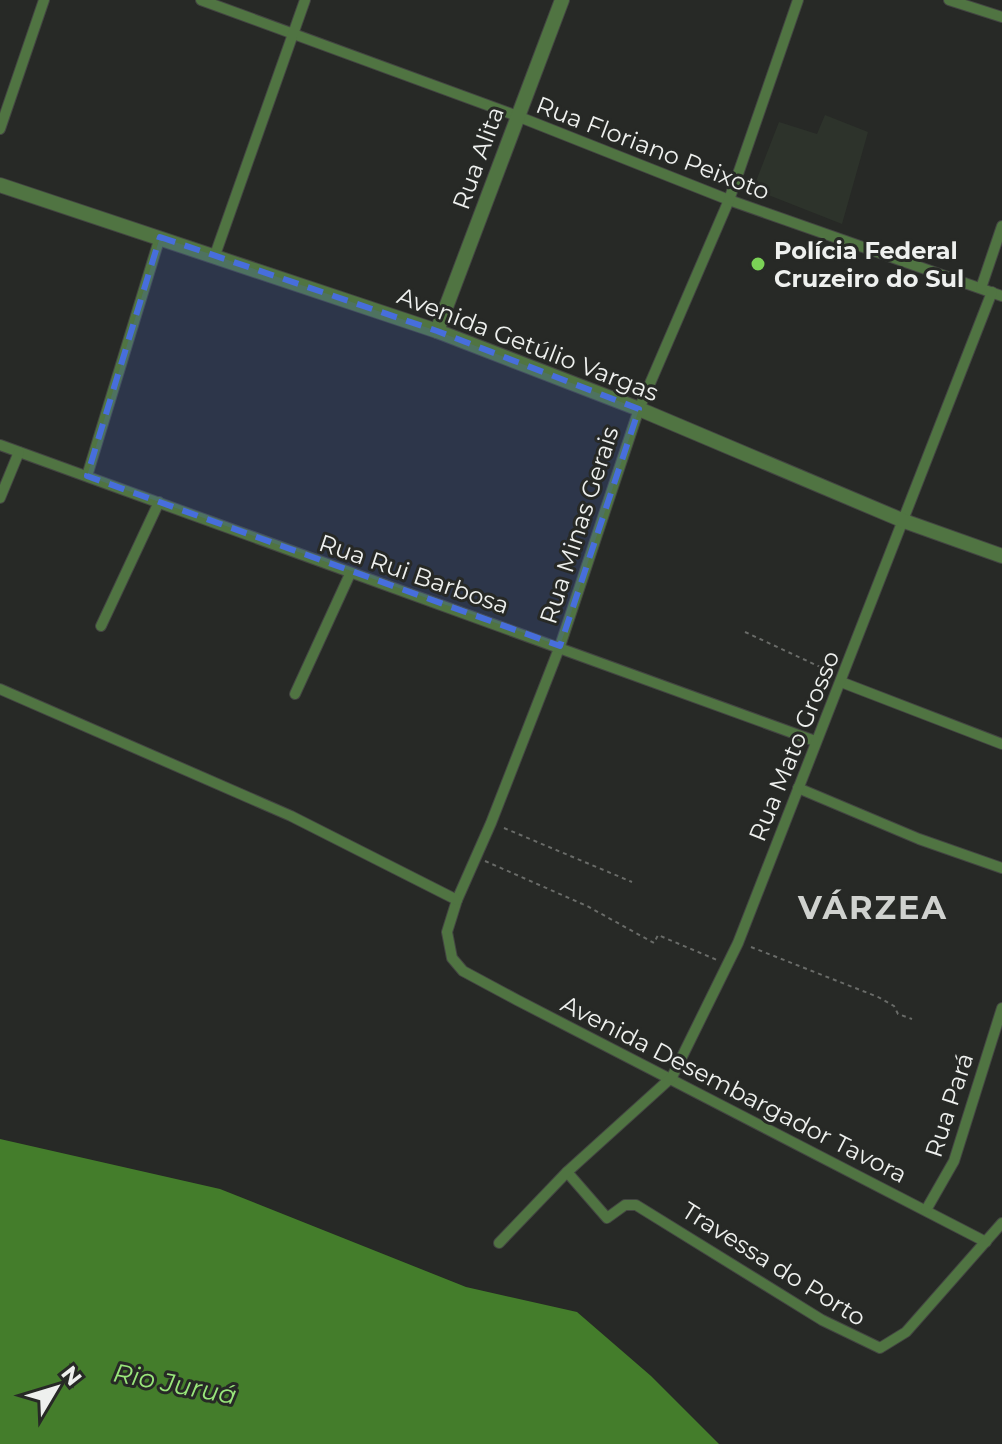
<svg xmlns="http://www.w3.org/2000/svg" width="1002" height="1444" viewBox="0 0 1002 1444" font-family="Montserrat,sans-serif">
	<style>
		.built { fill: #2d332b }
		.water { fill: #447d2b }
		.lines { fill: none; stroke-linecap: round; stroke-linejoin: round }
		.minor-casing { stroke: #434542; stroke-width: 12 }
		.tertiary-casing { stroke: #434542; stroke-width: 16 }
		.path { stroke: #696b68; stroke-width: 2; stroke-dasharray: 4 4; stroke-linecap: butt }
		.minor { stroke: #507442; stroke-width: 10 }
		.tertiary { stroke: #507442; stroke-width: 14 }
		.marked { fill: #476edc; fill-opacity: 0.2; stroke: #476edc; stroke-width: 6; stroke-dasharray: 16 10; stroke-linejoin: round }
		.poi-dot { fill: #7bd156; stroke: #272926; stroke-width: 3 }
		.labels { text-anchor: middle; dominant-baseline: central; stroke-width: 6; stroke-linejoin: round; paint-order: stroke }
		.street-label { font-size: 24px; fill: #eef0ee; stroke: #272926 }
		.poi-label { font-size: 24px; font-weight: bold; fill: #eef0ee; stroke: #272926; text-anchor: start }
		.water-label { font-size: 26px; font-style: italic; fill: #99e67b; stroke: #272926 }
		.district-label { font-size: 32px; font-weight: bold; letter-spacing: 2px; fill: #d0d2cf; stroke: #272926 }
	</style>
	<rect width="100%" height="100%" fill="#272926"/>
	<path class="built" d="M 825,115 L 868,132 L 842,224 L 753,189 L 779,122 L 817,134 Z"/>
	<path class="water" d="M 0,1139 L 220,1189 L 466,1287 L 577,1312 L 651,1376 L 719,1444 L 0,1444 Z"/>
	<g class="lines">
		<g class="minor-casing">
			<g id="minor">
				<path d="M 201,0 L 517,116 L 729,200 L 1002,296"/>
				<path d="M 798,0 L 729,200 L 639,409 L 560,646 L 491,823 L 457,900 L 447,932 L 452,958 L 463,971 L 517,1000 L 986,1242"/>
				<path d="M 949,0 L 1002,17"/>
				<path d="M 0,129 L 44,0"/>
				<path d="M 215,255 L 305,0"/>
				<path d="M 981,288 L 1002,226"/>
				<path d="M 0,445 L 815,741"/>
				<path d="M 87,476 L 160,237"/>
				<path d="M 0,498 L 19,452"/>
				<path d="M 101,626 L 159,502"/>
				<path d="M 841,682 L 1002,744"/>
				<path d="M 0,689 L 291,816 L 457,900"/>
				<path d="M 295,694 L 350,574"/>
				<path d="M 798,788 L 919,839 L 1002,868"/>
				<path d="M 567,1172 L 607,1218 L 625,1205 L 636,1205 L 822,1320 L 880,1348 L 906,1332 L 1002,1223"/>
				<path d="M 926,1210 L 954,1161 L 1002,1008"/>
				<path d="M 499,1243 L 567,1172 L 672,1077 L 738,943 L 992,292"/>
			</g>
		</g>
		<g class="tertiary-casing">
			<g id="tertiary">
				<path d="M 0,185 L 437,331 L 639,409 L 904,521 L 1002,556"/>
				<path d="M 437,331 L 562,0"/>
			</g>
		</g>
		<g class="path">
			<path d="M 745,632 L 831,672"/>
			<path d="M 504,828 L 632,882"/>
			<path d="M 485,861 L 587,906 L 654,943 L 658,935 L 717,960"/>
			<path d="M 751,947 L 878,997 L 894,1006 L 898,1014 L 912,1019"/>
		</g>
		<use href="#minor" class="minor"/>
		<use href="#tertiary" class="tertiary"/>
	</g>
	<path class="marked" d="M 160,237 L 437,331 L 639,409 L 560,646 L 87,476 Z"/>
	<circle class="poi-dot" cx="758" cy="264" r="8"/>
	<g class="labels">
		<g class="street-label">
			<text transform="translate(653 148) rotate(21)">Rua Floriano Peixoto</text>
			<text transform="translate(478 158) rotate(-70)">Rua Alita</text>
			<text transform="translate(528 344) rotate(21)">Avenida Getúlio Vargas</text>
			<text transform="translate(579 525) rotate(-72)">Rua Minas Gerais</text>
			<text transform="translate(414 574) rotate(19)">Rua Rui Barbosa</text>
			<text transform="translate(794 746) rotate(-68)">Rua Mato Grosso</text>
			<text transform="translate(734 1089) rotate(27)">Avenida Desembargador Tavora</text>
			<text transform="translate(949 1105) rotate(-72)">Rua Pará</text>
			<text transform="translate(774 1264) rotate(32)">Travessa do Porto</text>
		</g>
		<g class="poi-label">
			<text x="774" y="250">Polícia Federal<tspan x="774" dy="28">Cruzeiro do Sul</tspan></text>
		</g>
		<g class="water-label">
			<text transform="translate(175 1384) rotate(11)">Rio Juruá</text>
		</g>
		<g class="district-label">
			<text x="873" y="907">VÁRZEA</text>
		</g>
	</g>
	<g transform="translate(56 1388) rotate(52)" stroke="#272926" stroke-width="6" paint-order="stroke">
	<path d="M0-6L14 30L0 20L-14 30Z" fill="#eef0ee"/>
	<text y="-12" font-size="22" font-weight="bold" text-anchor="middle" fill="#eef0ee">N</text>
	</g>
</svg>
